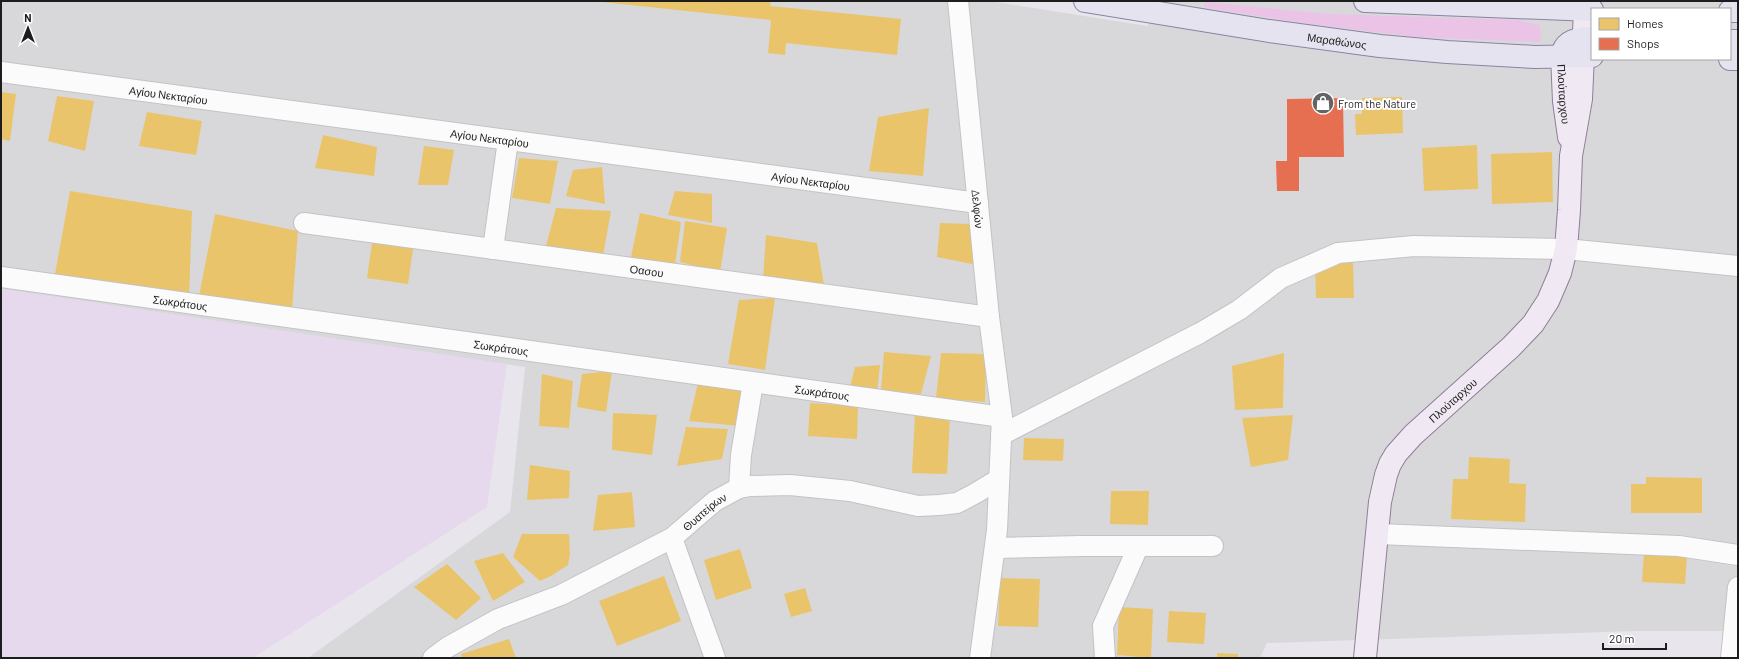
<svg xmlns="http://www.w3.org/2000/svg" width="1739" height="659" viewBox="0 0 1739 659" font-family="Barlow,sans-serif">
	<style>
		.residential { fill: #d8d8db; fill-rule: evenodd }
		.farmland { fill: #e6d9ed }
		.grass { fill: #eac3e6 }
		.homes { fill: #e9c46a }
		.shops { fill: #e76f51 }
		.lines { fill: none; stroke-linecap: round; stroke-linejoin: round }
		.street-casing { stroke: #c3c2c4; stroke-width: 22 }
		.secondary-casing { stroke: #8f7e97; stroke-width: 24 }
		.primary-casing { stroke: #8c82a2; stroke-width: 24 }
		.street { stroke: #fcfbfc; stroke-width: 20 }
		.secondary { stroke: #f0e9f3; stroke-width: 22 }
		.primary { stroke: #e6e3f1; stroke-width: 22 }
		.labels { text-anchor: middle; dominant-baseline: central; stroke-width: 4; stroke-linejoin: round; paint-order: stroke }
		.street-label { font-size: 11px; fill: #1d1d1d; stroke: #fff }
		.poi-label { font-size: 11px; fill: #1d1d1d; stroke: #fff; text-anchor: start }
	</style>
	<rect width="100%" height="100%" fill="#e8e6ec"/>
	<path class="residential" d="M 1,1 L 989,1 L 1148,26 L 1152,1 L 1738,1 L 1738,631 L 1636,631 L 1267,643 L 1260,658 L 308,658 L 510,512 L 525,367 L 1,289 ZM 1592,9 L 1730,9 L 1730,59 L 1592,59 Z"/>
	<path class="farmland" d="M 1,289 L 507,364 L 487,507 L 253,658 L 1,658 Z"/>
	<path class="grass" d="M 1205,2 L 1328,14 L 1516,20 L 1540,25 L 1541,38 L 1540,42 L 1417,37 L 1294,22 L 1204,7 Z"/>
	<g class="homes">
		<path d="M 593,1 L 771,1 L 770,6 L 901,19 L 897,55 L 786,43 L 785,55 L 768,53 L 771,20 Z"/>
		<path d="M 1,92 L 16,94 L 10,141 L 1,139 Z"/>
		<path d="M 57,96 L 94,101 L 85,151 L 48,141 Z"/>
		<path d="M 1402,97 L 1403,133 L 1356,135 L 1355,114 L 1362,114 L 1362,98 Z"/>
		<path d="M 929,108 L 923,176 L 869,171 L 878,117 Z"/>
		<path d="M 147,112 L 202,121 L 196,155 L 139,146 Z"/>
		<path d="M 323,135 L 377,147 L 374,176 L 315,168 Z"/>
		<path d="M 1477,145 L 1478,189 L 1424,191 L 1422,148 Z"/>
		<path d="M 424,146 L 454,150 L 448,185 L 418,185 Z"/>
		<path d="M 1552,152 L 1553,202 L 1492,204 L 1491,154 Z"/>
		<path d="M 519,158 L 558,161 L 550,204 L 512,198 Z"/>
		<path d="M 602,167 L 605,204 L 566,196 L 573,170 Z"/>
		<path d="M 70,191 L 192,211 L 189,298 L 54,280 Z"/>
		<path d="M 675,191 L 712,194 L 712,223 L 668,215 Z"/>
		<path d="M 556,208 L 611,211 L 603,256 L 546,246 Z"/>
		<path d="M 640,213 L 681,222 L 675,265 L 630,262 Z"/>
		<path d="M 215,214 L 298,231 L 292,310 L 199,296 Z"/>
		<path d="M 685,221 L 727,228 L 720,272 L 680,262 Z"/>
		<path d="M 940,223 L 971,224 L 977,265 L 937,257 Z"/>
		<path d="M 766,235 L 817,243 L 824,285 L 763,279 Z"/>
		<path d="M 373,236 L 414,242 L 408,284 L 367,278 Z"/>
		<path d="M 1353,262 L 1354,298 L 1316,298 L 1315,263 Z"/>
		<path d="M 775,298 L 765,370 L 728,364 L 739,300 Z"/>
		<path d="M 884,352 L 931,356 L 921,394 L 881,390 Z"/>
		<path d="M 941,353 L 986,354 L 985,402 L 936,398 Z"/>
		<path d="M 1284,353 L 1283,408 L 1235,410 L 1232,366 Z"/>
		<path d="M 880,365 L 877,393 L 850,387 L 855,367 Z"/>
		<path d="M 612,371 L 606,412 L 577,407 L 582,374 Z"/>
		<path d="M 542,374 L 573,381 L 569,428 L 539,426 Z"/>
		<path d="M 698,383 L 743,388 L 740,426 L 689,421 Z"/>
		<path d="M 810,403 L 858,406 L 857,439 L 808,436 Z"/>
		<path d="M 613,413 L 657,415 L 652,455 L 612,450 Z"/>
		<path d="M 915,414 L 950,416 L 947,474 L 912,473 Z"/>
		<path d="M 1293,415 L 1288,460 L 1251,467 L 1242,418 Z"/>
		<path d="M 686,427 L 728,429 L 722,459 L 677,466 Z"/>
		<path d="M 1024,438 L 1064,439 L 1063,461 L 1023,460 Z"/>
		<path d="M 1469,457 L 1510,459 L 1509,483 L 1526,484 L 1525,522 L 1451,519 L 1453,479 L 1468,479 Z"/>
		<path d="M 530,465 L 570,471 L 569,498 L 527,500 Z"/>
		<path d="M 1646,477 L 1702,478 L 1702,513 L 1631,513 L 1631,484 L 1646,484 Z"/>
		<path d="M 1111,491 L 1149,491 L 1148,525 L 1110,524 Z"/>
		<path d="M 632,492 L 635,527 L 593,531 L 598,495 Z"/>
		<path d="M 522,534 L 569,534 L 570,554 L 568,565 L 551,576 L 540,581 L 513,557 Z"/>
		<path d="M 740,549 L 752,588 L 716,600 L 704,560 Z"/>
		<path d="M 1644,552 L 1687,553 L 1685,584 L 1642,582 Z"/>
		<path d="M 503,553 L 525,582 L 493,601 L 474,561 Z"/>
		<path d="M 447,564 L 481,598 L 456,620 L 414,587 Z"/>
		<path d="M 664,576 L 681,621 L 617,646 L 599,601 Z"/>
		<path d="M 1000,578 L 1040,579 L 1038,627 L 998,626 Z"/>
		<path d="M 805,588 L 812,611 L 791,617 L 784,594 Z"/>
		<path d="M 1119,607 L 1153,609 L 1151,658 L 1117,655 Z"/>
		<path d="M 1169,611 L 1206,613 L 1204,644 L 1167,642 Z"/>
		<path d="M 509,639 L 516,658 L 462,658 L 461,654 Z"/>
		<path d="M 1217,653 L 1238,654 L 1238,658 L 1217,658 Z"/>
	</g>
	<path class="shops" d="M 1343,98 L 1344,157 L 1299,157 L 1299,191 L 1277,191 L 1276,161 L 1287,161 L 1287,99 Z"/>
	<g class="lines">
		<g class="street-casing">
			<g id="street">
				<path id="s1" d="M 958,1 L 989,317 L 1002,417 L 997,530 L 980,658"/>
				<path id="s2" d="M 1,72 L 978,203"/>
				<path id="s3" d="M 304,223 L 989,317"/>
				<path d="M 493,249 L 508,140"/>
				<path id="s4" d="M 1,277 L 1002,417"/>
				<path d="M 1001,435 L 1200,333 L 1239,310 L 1281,278 L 1338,253 L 1414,246 L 1566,249 L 1738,266"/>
				<path d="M 739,488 L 741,455 L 753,383"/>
				<path d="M 1378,534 L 1679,546 L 1738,555"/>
				<path d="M 672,538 L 715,658"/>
				<path d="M 995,548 L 1081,546 L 1213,546"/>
				<path id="s5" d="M 433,658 L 448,647 L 498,619 L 561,595 L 672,538 L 715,501 L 739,488 L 751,486 L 790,485 L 850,491 L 918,506 L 939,505 L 957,503 L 976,493 L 999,479"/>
				<path d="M 1105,658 L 1103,626 L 1138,547"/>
				<path d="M 1731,658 L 1738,587"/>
			</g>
		</g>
		<g class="secondary-casing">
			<g id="secondary">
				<path id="s6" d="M 1562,56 L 1564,101 L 1569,137"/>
				<path id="s7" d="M 1365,658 L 1380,502 L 1386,475 L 1390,464 L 1396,454 L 1413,435 L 1511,347 L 1533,324 L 1548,301 L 1560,273 L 1566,249 L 1569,210 L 1571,156 L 1581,99 L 1585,10"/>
			</g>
		</g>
		<g class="primary-casing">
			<g id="primary">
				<path id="s8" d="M 1085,1 L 1269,31 L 1380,46 L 1447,52 L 1535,57 L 1592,56"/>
				<path d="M 1365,1 L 1592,10"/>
				<path d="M 1730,11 L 1738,11"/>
				<path d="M 1730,41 L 1738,41"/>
				<path d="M 1562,56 C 1564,41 1578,38 1592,38"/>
				<path d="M 1730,59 L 1738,59"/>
			</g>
		</g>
		<use href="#street" class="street"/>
		<use href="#secondary" class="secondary"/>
		<use href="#primary" class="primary"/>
	</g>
	<defs>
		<g id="shop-disc" transform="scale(1.15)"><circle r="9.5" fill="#646365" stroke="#fff"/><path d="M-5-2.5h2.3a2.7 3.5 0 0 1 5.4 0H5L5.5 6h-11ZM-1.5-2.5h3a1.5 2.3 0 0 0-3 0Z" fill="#fff"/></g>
	</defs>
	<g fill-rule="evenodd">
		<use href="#shop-disc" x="1323" y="103"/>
	</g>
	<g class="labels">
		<g class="street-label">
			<text stroke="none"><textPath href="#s8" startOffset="255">Μαραθώνος</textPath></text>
			<text stroke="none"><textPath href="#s2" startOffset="169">Αγίου Νεκταρίου</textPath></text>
			<text stroke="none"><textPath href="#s6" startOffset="38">Πλούταρχου</textPath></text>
			<text stroke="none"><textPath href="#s2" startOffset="493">Αγίου Νεκταρίου</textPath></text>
			<text stroke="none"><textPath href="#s2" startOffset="817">Αγίου Νεκταρίου</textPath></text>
			<text stroke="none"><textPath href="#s1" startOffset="209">Δελφών</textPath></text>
			<text stroke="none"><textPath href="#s3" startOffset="346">Οασου</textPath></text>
			<text stroke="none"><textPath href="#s4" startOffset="181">Σωκράτους</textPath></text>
			<text stroke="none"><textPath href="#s4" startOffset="505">Σωκράτους</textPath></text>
			<text stroke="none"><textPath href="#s4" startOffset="829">Σωκράτους</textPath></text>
			<text stroke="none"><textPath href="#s7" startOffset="286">Πλούταρχου</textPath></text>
			<text stroke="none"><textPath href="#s5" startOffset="310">Θυατείρων</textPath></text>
		</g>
		<g class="poi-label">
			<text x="1338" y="103">From the Nature</text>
		</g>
	</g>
	<rect width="1739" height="659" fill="none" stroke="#1d1d1d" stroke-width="4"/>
	<rect x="1591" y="8" width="140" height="52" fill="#ffffff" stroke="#a5a5a5"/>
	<rect x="1599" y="18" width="20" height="12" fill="#e9c46a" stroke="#a5a5a5"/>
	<text x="1627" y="28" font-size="12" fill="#1d1d1d">Homes</text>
	<rect x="1599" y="38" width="20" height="12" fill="#e76f51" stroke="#a5a5a5"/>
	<text x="1627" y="48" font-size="12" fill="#1d1d1d">Shops</text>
	<g transform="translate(28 28)" stroke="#ffffff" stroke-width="3" paint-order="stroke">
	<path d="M0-3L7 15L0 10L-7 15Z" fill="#1d1d1d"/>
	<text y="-6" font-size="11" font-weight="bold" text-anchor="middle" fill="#1d1d1d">N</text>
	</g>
	<path d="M1603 643v6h63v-6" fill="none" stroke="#1d1d1d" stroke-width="2"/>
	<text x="1609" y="643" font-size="12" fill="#1d1d1d" stroke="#ffffff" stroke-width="3" paint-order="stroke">20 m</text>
</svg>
